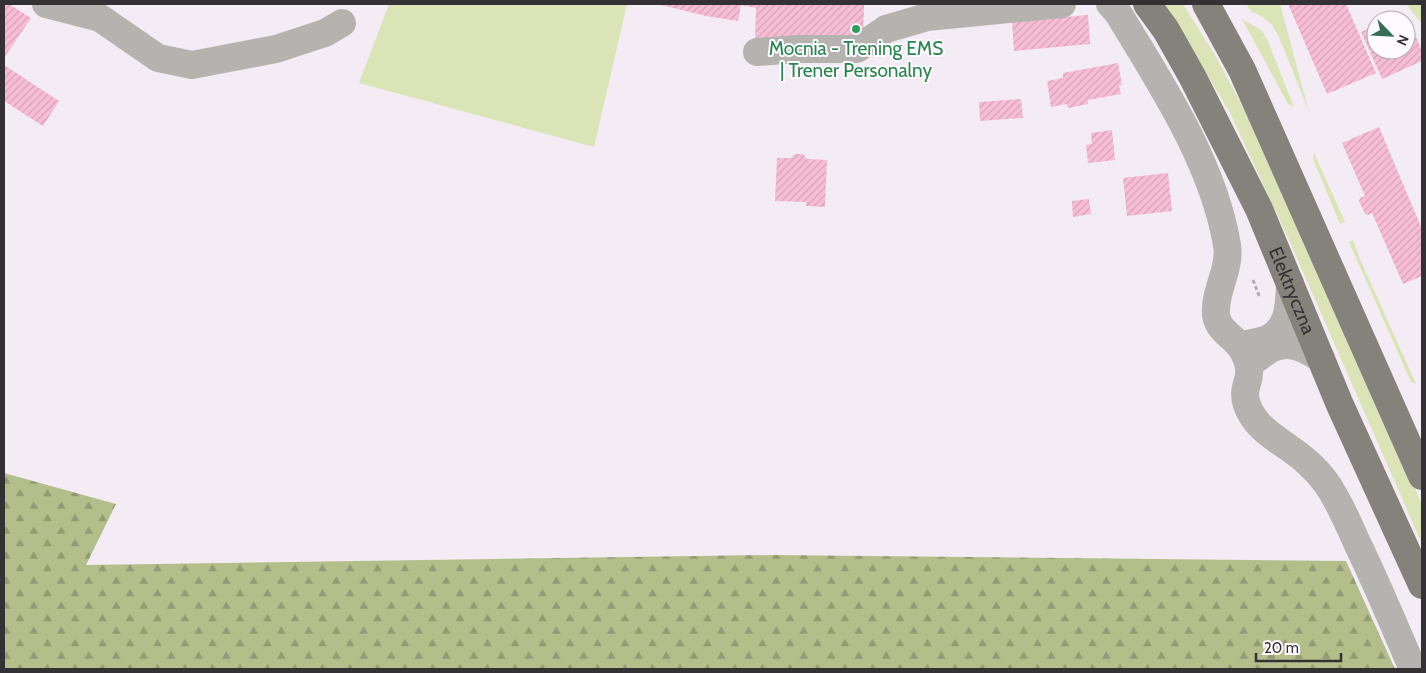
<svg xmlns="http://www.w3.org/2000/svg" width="1426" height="673" viewBox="0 0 1426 673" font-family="Cabin,sans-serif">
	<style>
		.grass { fill: #dbe4b7 }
		.forest { fill: url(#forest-firs) }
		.building { fill: url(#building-hatch) }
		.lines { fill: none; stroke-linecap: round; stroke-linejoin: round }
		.path { stroke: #b3acb3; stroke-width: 3; stroke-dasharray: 4 2.5; stroke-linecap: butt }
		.minor { stroke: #b5b3af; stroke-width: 28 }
		.major { stroke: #85827b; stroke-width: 28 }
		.leisure-dot { fill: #2e9e5b; stroke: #fffaff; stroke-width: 2 }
		.labels { text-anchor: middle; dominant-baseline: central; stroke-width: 4; stroke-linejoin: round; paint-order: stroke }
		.leisure-label { font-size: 19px; fill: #27864d; stroke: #fffaff }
		.street-label { font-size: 19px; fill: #343134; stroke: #fffaff }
	</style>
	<defs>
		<pattern id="forest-firs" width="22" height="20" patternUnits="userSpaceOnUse" patternTransform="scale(1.25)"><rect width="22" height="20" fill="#b4be8a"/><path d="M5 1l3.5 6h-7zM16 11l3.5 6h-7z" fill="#939b72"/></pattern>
		<pattern id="building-hatch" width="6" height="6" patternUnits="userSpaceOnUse" patternTransform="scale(1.25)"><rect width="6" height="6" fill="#f7bdd4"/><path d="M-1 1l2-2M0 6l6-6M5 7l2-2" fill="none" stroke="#d4a3b7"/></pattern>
	</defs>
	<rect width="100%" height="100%" fill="#f4ecf4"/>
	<g class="grass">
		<path d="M 389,4 L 627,4 L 594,147 L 359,83 Z"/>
		<path d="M 1165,4 L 1183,4 L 1215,55 L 1261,141 L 1422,504 L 1422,544 L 1289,240 L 1230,113 Z"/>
		<path d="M 1251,4 L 1280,4 L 1309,112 L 1279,37 L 1272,25 L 1263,17 L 1252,12 L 1247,6 Z"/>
		<path d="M 1406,4 L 1422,4 L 1422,24 Z"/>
		<path d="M 1242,19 L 1261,30 L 1267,39 L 1294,107 L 1288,104 Z"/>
		<path d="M 1314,153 L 1345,222 L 1340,224 L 1313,159 Z"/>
		<path d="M 1353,240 L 1360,259 L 1416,384 L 1411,382 L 1349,242 Z"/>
	</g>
	<path class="forest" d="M 4,473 L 116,504 L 86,565 L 772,555 L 1346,561 L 1395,669 L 4,669 Z"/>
	<g class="building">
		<path d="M 4,4 L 9,4 L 31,18 L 4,58 Z"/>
		<path d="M 657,4 L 864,4 L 863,44 L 755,42 L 756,8 L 741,5 L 738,21 L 706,16 Z"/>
		<path d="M 1288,4 L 1346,4 L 1376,73 L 1327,94 Z"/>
		<path d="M 1088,15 L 1090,44 L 1014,51 L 1012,22 Z"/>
		<path d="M 1376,25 L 1376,50 L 1406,50 L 1406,30 L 1412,27 L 1422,51 L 1422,61 L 1382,79 L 1361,32 Z"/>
		<path d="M 1118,63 L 1122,85 L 1119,86 L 1121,94 L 1088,100 L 1088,104 L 1068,108 L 1067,104 L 1051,107 L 1047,81 L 1063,78 L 1063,73 Z"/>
		<path d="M 4,65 L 59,101 L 43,126 L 4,101 Z"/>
		<path d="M 1021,99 L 1023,118 L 980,121 L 979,102 Z"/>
		<path d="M 1379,127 L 1422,229 L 1422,276 L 1403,284 L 1372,213 L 1368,215 L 1365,214 L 1359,201 L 1360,198 L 1365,196 L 1342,143 Z"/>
		<path d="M 1112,130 L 1115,160 L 1088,163 L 1086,145 L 1092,144 L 1091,133 Z"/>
		<path d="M 795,154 L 803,154 L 807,159 L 827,160 L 825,207 L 806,206 L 806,202 L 775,201 L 777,158 L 791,158 Z"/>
		<path d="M 1168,173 L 1172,211 L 1127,216 L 1123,178 Z"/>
		<path d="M 1089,199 L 1091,214 L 1073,217 L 1072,201 Z"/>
	</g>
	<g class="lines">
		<path class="path" d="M 1253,280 L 1260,298"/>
		<g class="minor">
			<path d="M 46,4 L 100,18 L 158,58 L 192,65 L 276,49 L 325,33 L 342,23"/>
			<path d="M 1110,4 L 1118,13 C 1161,84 1213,162 1227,245 C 1231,269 1214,291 1216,315 C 1218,329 1230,335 1239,345 C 1243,349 1249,362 1249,369 C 1251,382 1241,387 1247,405 C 1257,433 1287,443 1307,462 C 1314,468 1322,477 1327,484 C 1340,503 1349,525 1358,545 C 1378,586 1395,628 1413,669"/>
			<path d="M 757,52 L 798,49 L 857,49 L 886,29 L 927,17 L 1062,4"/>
			<path d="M 1240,346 C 1249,343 1259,342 1267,339 C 1290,329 1289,303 1290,283"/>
			<path d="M 1258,358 C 1280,338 1298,343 1321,359"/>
		</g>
		<g class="major">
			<path id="s1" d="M 1147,4 L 1166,30 L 1193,78 L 1259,209 L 1340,405 L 1422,585"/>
			<path d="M 1206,4 L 1242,70 L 1422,476"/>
		</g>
	</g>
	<circle class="leisure-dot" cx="856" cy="29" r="5"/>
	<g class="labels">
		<g class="leisure-label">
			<text x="856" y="48">Mocnia - Trening EMS<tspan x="856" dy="22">| Trener Personalny</tspan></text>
		</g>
		<g class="street-label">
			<text stroke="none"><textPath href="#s1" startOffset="322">Elektryczna</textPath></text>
		</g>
	</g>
	<rect width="1426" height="673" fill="none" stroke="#343134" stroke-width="10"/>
	<g transform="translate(1391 35) rotate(114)"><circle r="24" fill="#fffaff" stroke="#aeaaae"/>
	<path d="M0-4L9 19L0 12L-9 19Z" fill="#336e57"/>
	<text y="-8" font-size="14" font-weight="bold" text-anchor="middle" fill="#343134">N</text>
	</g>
	<path d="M1256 653v8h85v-8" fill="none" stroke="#343134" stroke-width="2.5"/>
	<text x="1264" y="653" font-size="15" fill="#343134" stroke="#fffaff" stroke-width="4" paint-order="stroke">20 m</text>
</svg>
